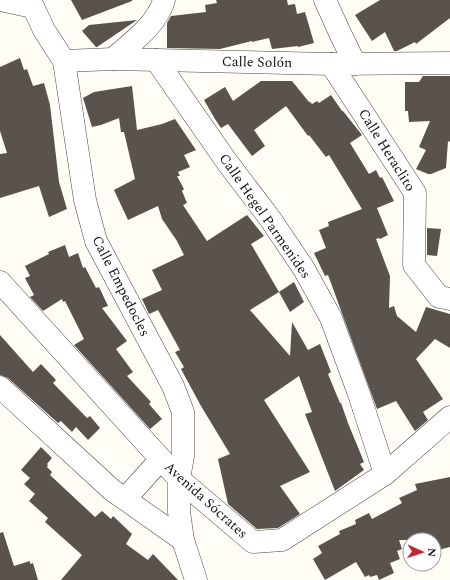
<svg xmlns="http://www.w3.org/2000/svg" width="450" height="580" viewBox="0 0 450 580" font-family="Spectral,serif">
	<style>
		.building { fill: #5a524d }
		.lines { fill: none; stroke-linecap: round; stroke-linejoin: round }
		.minor-casing { stroke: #444; stroke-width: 23 }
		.tertiary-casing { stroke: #444; stroke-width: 23 }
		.minor { stroke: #fff; stroke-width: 22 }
		.tertiary { stroke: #fff; stroke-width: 22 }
		.labels { text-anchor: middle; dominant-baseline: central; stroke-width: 4; stroke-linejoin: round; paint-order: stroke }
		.street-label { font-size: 14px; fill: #111; stroke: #fff }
	</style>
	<rect width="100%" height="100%" fill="#fffdf5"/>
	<g class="building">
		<path d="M 71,0 L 132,0 L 132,1 L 82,20 Z"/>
		<path d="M 216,0 L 287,0 L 288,5 L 295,4 L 297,14 L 305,12 L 314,43 L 298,47 L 298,46 L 272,49 L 269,38 L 252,42 L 252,41 L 220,49 L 167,48 L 167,23 L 171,16 L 206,12 L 205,5 L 217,3 Z"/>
		<path d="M 380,0 L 450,0 L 450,18 L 416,44 L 415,42 L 397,51 L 394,51 L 385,32 L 372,41 L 355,15 Z"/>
		<path d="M 137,20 L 97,47 L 96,47 L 82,31 L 89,25 Z"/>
		<path d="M 20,58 L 24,70 L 27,69 L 33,86 L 44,83 L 50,105 L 59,182 L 67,209 L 49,217 L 39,186 L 0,198 L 0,154 L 7,153 L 0,131 L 0,67 Z"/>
		<path d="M 423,76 L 450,76 L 450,142 L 448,141 L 446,168 L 431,174 L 428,174 L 416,169 L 426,150 L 419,147 L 430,121 L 409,122 L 408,111 L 405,111 L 405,82 L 419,82 Z"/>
		<path d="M 261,81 L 292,81 L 309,102 L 310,102 L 312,104 L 317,101 L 319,103 L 331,95 L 342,111 L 343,111 L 362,135 L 350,143 L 369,174 L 376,170 L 380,178 L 382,177 L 394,201 L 377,208 L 388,235 L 380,239 L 379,238 L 376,239 L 390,276 L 389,308 L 394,306 L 397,316 L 416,332 L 426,307 L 450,314 L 450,348 L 435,339 L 416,359 L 443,399 L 423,412 L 428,420 L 415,431 L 396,401 L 377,409 L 328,275 L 325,276 L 314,253 L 326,248 L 319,230 L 329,226 L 328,222 L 362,209 L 329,155 L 326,157 L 309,135 L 308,136 L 286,106 L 254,130 L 265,146 L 252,156 L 228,124 L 221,128 L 215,119 L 204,100 L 225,87 L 233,101 Z"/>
		<path d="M 132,86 L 137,130 L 162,124 L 175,119 L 196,150 L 184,155 L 190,167 L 178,172 L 180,176 L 177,176 L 184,189 L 182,191 L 187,203 L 183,205 L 207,241 L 247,215 L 264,236 L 251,244 L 279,292 L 250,310 L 290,356 L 292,322 L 308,350 L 320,344 L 331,372 L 328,374 L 340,403 L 341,403 L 348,423 L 364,462 L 360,464 L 364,470 L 335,491 L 305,414 L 312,412 L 299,376 L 264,400 L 310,472 L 280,486 L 300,514 L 278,528 L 257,529 L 228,504 L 218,459 L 230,454 L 201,406 L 181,369 L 184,367 L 175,352 L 180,350 L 158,310 L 149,314 L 142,299 L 162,290 L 152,270 L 184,255 L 177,241 L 162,219 L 158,206 L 128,220 L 114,190 L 135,179 L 124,132 L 128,132 L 121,132 L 119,118 L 101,125 L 92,127 L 83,98 L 94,92 Z"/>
		<path d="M 427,228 L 441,229 L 437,256 L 427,255 Z"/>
		<path d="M 65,245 L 69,257 L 78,253 L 83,268 L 85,267 L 96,288 L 99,287 L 108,306 L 102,308 L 127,341 L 116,349 L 133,372 L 127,376 L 151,402 L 149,404 L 162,419 L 150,429 L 74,345 L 84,339 L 65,301 L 63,302 L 62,299 L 43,311 L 30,297 L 34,295 L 25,278 L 30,276 L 25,266 L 49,254 L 48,252 Z"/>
		<path d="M 294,282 L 304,302 L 290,312 L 279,292 Z"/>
		<path d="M 0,335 L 33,372 L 41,364 L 56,380 L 53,383 L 87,418 L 90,416 L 100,428 L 88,440 L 76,427 L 72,432 L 61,421 L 58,423 L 8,378 L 0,375 Z"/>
		<path d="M 41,447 L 52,458 L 47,464 L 48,465 L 47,467 L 52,472 L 50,475 L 95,517 L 102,511 L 111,519 L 113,516 L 132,534 L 126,544 L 148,560 L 153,554 L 178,580 L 61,580 L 82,555 L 45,522 L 48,518 L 29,501 L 35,494 L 24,484 L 30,478 L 21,470 Z"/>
		<path d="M 450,477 L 450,547 L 434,551 L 434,540 L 399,540 L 402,549 L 397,551 L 400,559 L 390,563 L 394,573 L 379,580 L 377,575 L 370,577 L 369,575 L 365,577 L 356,562 L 325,580 L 313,559 L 322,553 L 318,546 L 340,534 L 339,531 L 356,524 L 355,520 L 369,513 L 372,519 L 402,503 L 399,498 L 417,490 L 415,484 Z"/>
		<path d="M 3,532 L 14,566 L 30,561 L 30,564 L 33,563 L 38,580 L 0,580 L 0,533 Z"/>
	</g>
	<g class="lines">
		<g class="minor-casing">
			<g id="minor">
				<path d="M 0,0 L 33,7"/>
				<path d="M 30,0 L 44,30 L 64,61 L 85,200 L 96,241 L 173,386 L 183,412 L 183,456 L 179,479"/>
				<path d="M 325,0 L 339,31 L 355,64"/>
				<path d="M 113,59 C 132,42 157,25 164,0"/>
				<path d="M 156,60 L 227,162 L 271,220 L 304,269 L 331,318 L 359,394 L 385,474"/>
				<path d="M 64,61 L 113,59 L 331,64 L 450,63"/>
				<path d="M 331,64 L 415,193 L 414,265 L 439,297 L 450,299"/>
				<path d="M 0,387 L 112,490 L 183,540"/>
				<path d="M 125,499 L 161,459"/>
			</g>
		</g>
		<g class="tertiary-casing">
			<g id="tertiary">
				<path d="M 0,282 L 179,479 L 253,542 L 282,540 L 385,474 L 450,417"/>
				<path d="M 179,479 L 179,512 L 183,540 L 196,580"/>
			</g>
		</g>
		<use href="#minor" class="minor"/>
		<use href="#tertiary" class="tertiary"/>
	</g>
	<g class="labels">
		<g class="street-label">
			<text transform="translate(257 62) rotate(1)">Calle Solón</text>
			<text transform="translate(387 150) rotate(58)">Calle Heraclito</text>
			<text transform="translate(265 216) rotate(55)">Calle Hegel Parmenides</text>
			<text transform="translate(121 286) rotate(63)">Calle Empedocles</text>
			<text transform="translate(206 500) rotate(42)">Avenida Sócrates</text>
		</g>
	</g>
	<g transform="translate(422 552) rotate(93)"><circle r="19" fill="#ffffff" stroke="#a0a0a0"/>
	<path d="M0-3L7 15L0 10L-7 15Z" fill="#c4262e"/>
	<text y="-6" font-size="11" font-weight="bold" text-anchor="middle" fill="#111111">N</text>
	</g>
</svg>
